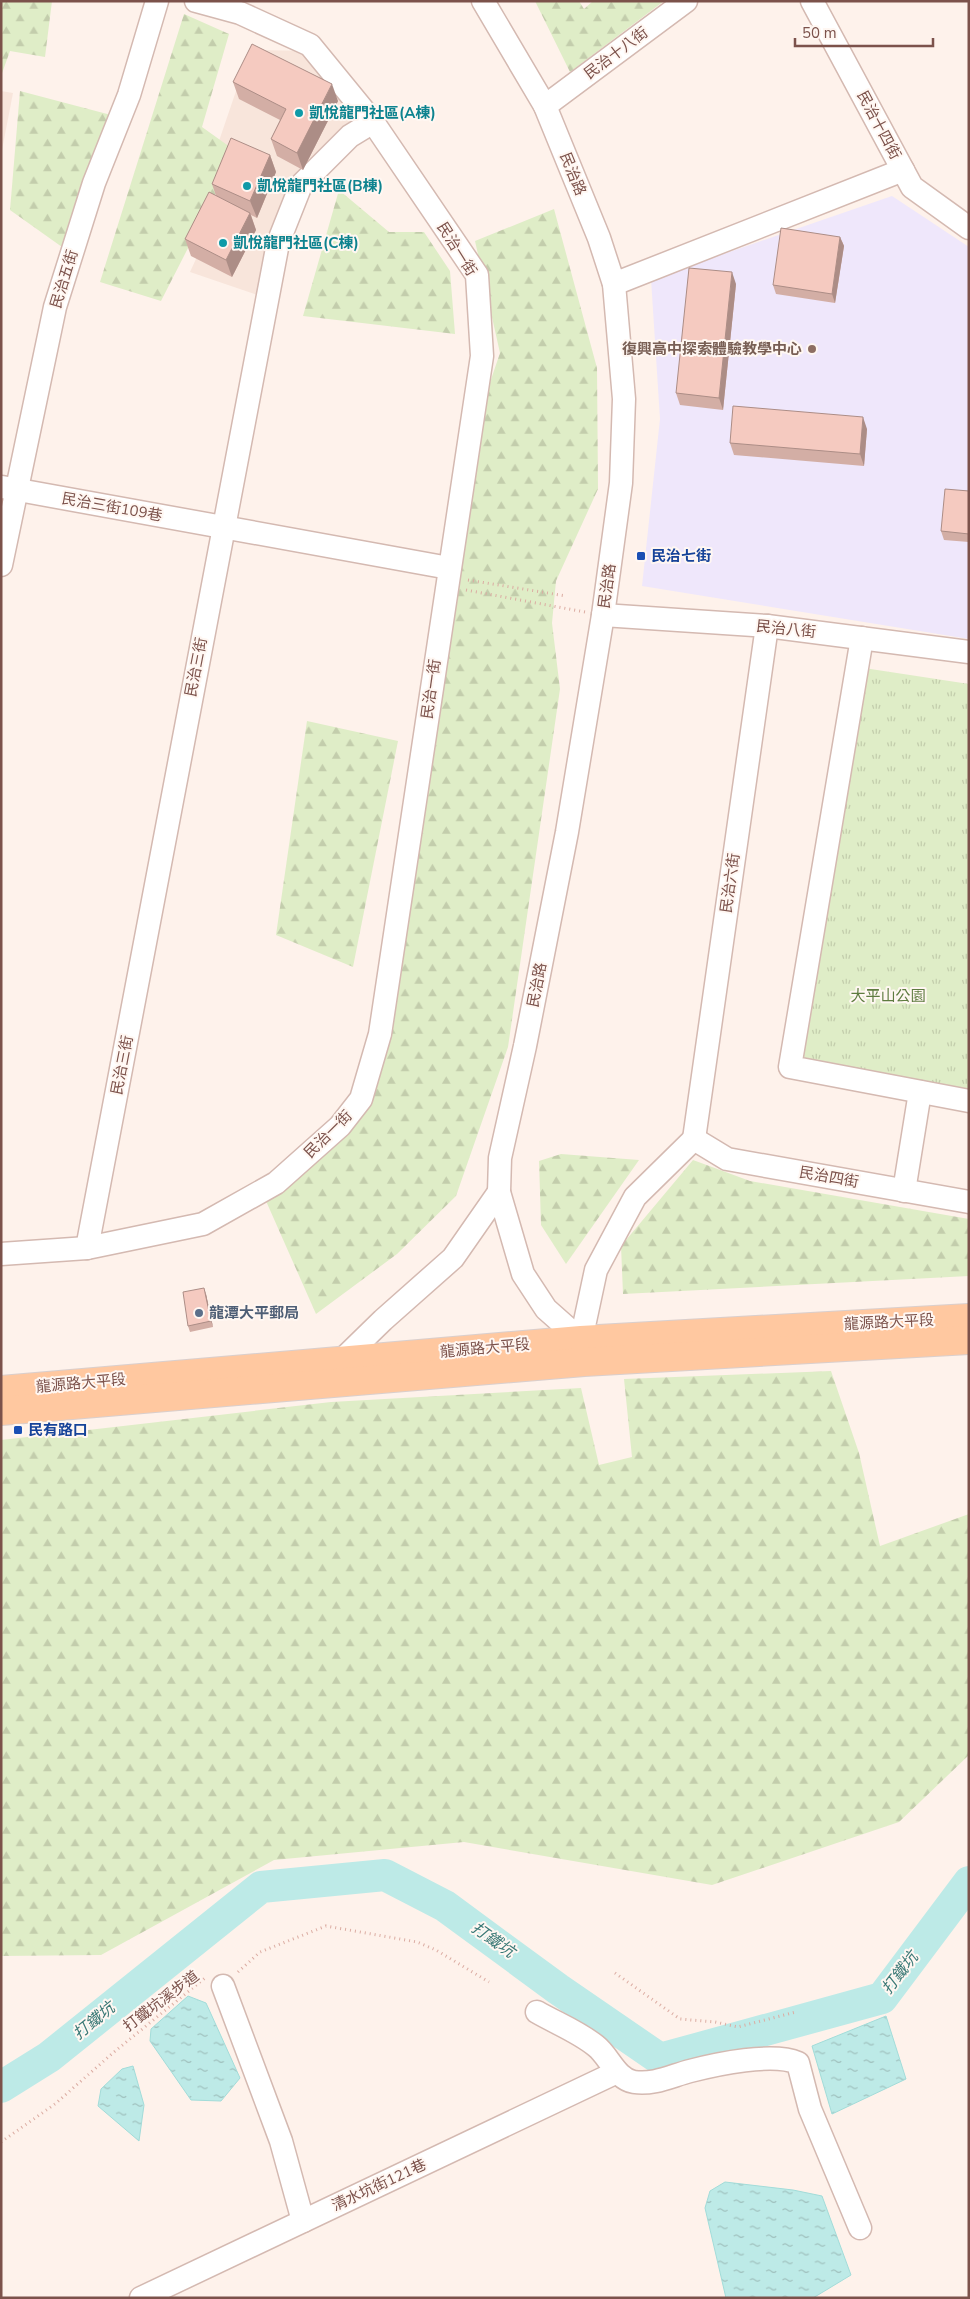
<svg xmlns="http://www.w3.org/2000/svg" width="970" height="2299" viewBox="0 0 970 2299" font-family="'Nunito Sans','Noto Sans TC',sans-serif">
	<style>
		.residential { fill: #f8e5db }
		.education { fill: #efe7fb }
		.grass { fill: url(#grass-tufts) }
		.forest { fill: url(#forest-firs) }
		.water { fill: url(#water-ripples); stroke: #a2dcd9 }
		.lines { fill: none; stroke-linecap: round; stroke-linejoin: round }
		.river { stroke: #bdeae7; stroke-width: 32 }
		.minor-casing { stroke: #d4b9b1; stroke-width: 25 }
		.major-casing { stroke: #dacfcd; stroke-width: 30 }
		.path { stroke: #dbaca2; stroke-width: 3; stroke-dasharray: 1 4; stroke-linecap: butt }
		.minor { stroke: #fff; stroke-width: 22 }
		.major { stroke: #ffc8a0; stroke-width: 28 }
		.wall { fill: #d3aea5 }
		.shaded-wall { fill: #ac8d86 }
		.building { fill: #f5cac0; stroke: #ac8d86 }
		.culture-dot { fill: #0f9aa8; stroke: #fff7f2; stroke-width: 2 }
		.education-dot { fill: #8d6e63; stroke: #fff7f2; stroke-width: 2 }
		.transit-dot { fill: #1a4fb4; stroke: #fff7f2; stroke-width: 2 }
		.service-dot { fill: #5c6f8a; stroke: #fff7f2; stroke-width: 2 }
		.labels { text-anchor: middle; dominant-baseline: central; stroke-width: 4; stroke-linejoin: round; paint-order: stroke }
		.street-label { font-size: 15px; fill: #7c524b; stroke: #fff7f2 }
		.culture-label { font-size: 15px; font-weight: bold; fill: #0d838f; stroke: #fff7f2; text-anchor: start }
		.education-label { font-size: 15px; font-weight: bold; fill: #785e54; stroke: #fff7f2; text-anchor: end }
		.transit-label { font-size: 15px; font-weight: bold; fill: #164399; stroke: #fff7f2; text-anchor: start }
		.park-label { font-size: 15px; fill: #5e7b3f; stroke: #fff7f2 }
		.service-label { font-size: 15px; font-weight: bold; fill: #4e5e75; stroke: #fff7f2; text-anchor: start }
		.water-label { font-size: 16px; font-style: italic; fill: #3a7976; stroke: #fff7f2 }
	</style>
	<defs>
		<pattern id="grass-tufts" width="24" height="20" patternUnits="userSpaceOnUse" patternTransform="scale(1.25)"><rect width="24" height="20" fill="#dfedc7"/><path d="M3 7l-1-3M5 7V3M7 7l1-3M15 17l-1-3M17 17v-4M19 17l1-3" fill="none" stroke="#c3cdac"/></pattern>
		<pattern id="forest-firs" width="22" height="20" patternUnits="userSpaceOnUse" patternTransform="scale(1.25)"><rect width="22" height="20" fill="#dfedc7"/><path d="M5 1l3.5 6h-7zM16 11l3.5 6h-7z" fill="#c3cdac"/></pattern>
		<pattern id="water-ripples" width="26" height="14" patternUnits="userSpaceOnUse" patternTransform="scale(1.25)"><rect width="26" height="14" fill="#bdeae7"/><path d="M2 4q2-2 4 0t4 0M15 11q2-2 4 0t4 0" fill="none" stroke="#9fc0bd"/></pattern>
	</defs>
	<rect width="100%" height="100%" fill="#fef2eb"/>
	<g class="residential">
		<path d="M 250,50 L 312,51 L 379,122 L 309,185 L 291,235 L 272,300 L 190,272 L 231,183 L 219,141 Z"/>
		<path d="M 1,91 L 13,93 L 1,155 Z"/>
	</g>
	<path class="education" d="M 892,196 L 969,247 L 969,639 L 642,586 L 660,419 L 651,279 Z"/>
	<path class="grass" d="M 864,668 L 969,684 L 969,1097 L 794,1064 Z"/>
	<g class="forest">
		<path d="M 1,1 L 52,1 L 45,57 L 10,51 L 1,76 Z"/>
		<path d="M 535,1 L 579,1 L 584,9 L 593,1 L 664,1 L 570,72 Z"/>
		<path d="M 184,14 L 229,34 L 202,127 L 237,152 L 161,301 L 100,282 Z"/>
		<path d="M 20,91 L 111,115 L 62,247 L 10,210 Z"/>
		<path d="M 339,190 L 389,232 L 424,232 L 450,271 L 455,334 L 303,316 Z"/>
		<path d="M 554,209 L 597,368 L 598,489 L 556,581 L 552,623 L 560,689 L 508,1047 L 456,1196 L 397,1254 L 316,1314 L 266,1201 L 355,1114 L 482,406 L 500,353 L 475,241 Z"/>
		<path d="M 307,721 L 398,741 L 353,967 L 276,935 Z"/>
		<path d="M 561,1154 L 639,1160 L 566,1264 L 541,1225 L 539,1161 Z"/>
		<path d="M 693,1160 L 750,1181 L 969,1219 L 969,1276 L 623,1294 L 621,1246 Z"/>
		<path d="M 831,1371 L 859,1453 L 880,1546 L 969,1514 L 969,1755 L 899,1822 L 712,1885 L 464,1842 L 274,1860 L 101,1955 L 1,1956 L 1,1440 L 331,1402 L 581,1388 L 599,1465 L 632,1457 L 624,1379 Z"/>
	</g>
	<g class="water">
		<path d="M 188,1996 L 206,2003 L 240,2078 L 221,2101 L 191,2100 L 150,2041 L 151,2029 Z"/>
		<path d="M 886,2016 L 906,2079 L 832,2114 L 812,2046 Z"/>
		<path d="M 133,2066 L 144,2105 L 139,2141 L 98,2106 L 101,2089 L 122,2069 Z"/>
		<path d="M 725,2182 L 793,2190 L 822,2196 L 851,2275 L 813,2298 L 726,2298 L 705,2208 L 710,2191 Z"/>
	</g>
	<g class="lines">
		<path class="river" d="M 1,2087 L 49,2057 L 261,1887 L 385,1875 L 445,1906 L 558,1989 L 660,2059 L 882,1998 L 969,1882"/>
		<g class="minor-casing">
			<g id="minor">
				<path d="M 483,1 L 545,106 L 599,238 L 614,284 L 624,399 L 621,483 L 603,615 L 567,832 L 525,1046 L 500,1158 L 499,1192 L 523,1274 L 546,1309 L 581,1340 L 583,1351"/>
				<path d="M 812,1 L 912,187 L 969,228"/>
				<path d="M 545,106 L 686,1"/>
				<path d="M 614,284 L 903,170"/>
				<path d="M 2,487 L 449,568"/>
				<path d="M 1,565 L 55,307 L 94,183 L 129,95 L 157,1"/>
				<path d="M 603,615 L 767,626 L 969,652"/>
				<path d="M 862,638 L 790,1067 L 969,1101"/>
				<path d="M 694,1139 L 767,626"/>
				<path d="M 694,1139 L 727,1159 L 969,1202"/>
				<path d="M 904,1191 L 920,1092"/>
				<path d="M 87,1248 L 278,243 L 301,185 L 350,136 L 373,122"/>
				<path d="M 1,1254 L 87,1248 L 203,1224 L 276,1183 L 340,1126 L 361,1099 L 380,1034 L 482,356 L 477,275 L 373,122 L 310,45 L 240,13 L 196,1"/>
				<path d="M 581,1340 L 596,1270 L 635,1197 L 694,1139"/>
				<path d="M 342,1370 L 342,1360 L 383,1320 L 453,1258 L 499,1192"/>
				<path d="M 223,1986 L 281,2141 L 303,2221"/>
				<path d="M 537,2012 C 556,2023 579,2032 596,2046 C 609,2056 616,2079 634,2082 C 654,2085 671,2076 690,2071 C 717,2064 773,2052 798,2063 L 810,2109 L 860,2228"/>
				<path d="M 141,2298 L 617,2072"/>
			</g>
		</g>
		<g class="major-casing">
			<g id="major">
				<path d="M 1,1390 L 581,1340 L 969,1318"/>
				<path d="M 1,1411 L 584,1362 L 969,1340"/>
			</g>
		</g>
		<g class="path">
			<path d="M 468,580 L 566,596"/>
			<path d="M 466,590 L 585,612"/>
			<path d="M 238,1972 L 260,1952 L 326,1926 L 417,1942 L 436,1950 L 489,1982"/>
			<path d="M 615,1973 L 680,2019 L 715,2022 L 738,2027 L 796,2012"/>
			<path d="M 1,2142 L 55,2104 L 114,2052 L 205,1978"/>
		</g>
		<use href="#minor" class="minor"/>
		<use href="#major" class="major"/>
	</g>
	<g class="wall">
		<path d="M 233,82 L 338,101 L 303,170 L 277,156 L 271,139 L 280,120 L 239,99 Z"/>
		<path d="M 270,155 L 276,172 L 257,218 L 251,215 L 256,230 L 232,277 L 191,256 L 185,239 L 216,196 L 212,184 Z"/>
		<path d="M 840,237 L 844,246 L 835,303 L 776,294 L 773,285 Z"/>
		<path d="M 736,284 L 723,410 L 680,405 L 676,393 Z"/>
		<path d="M 867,429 L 864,466 L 734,455 L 730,443 Z"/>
		<path d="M 969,491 L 969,542 L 944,540 L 941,531 Z"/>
		<path d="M 206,1294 L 213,1327 L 190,1332 L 188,1326 Z"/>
	</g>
	<g class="shaded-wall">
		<path d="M 332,84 L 338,101 L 303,170 L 297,153 Z"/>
		<path d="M 270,155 L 276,172 L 257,218 L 250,201 Z"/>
		<path d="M 250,213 L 256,230 L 232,277 L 226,260 Z"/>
		<path d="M 840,237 L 844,246 L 835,303 L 832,294 Z"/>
		<path d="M 732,272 L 736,284 L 723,410 L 719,398 Z"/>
		<path d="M 863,417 L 867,429 L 864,466 L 860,454 Z"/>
		<path d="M 204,1288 L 206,1294 L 213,1327 L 211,1321 Z"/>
	</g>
	<g class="building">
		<path d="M 252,44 L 332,84 L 297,153 L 271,139 L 286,109 L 233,82 Z"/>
		<path d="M 231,138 L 270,155 L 250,201 L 212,184 Z"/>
		<path d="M 209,192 L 250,213 L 226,260 L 185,239 Z"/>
		<path d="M 781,228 L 840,237 L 832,294 L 773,285 Z"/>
		<path d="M 689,268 L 732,272 L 719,398 L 676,393 Z"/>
		<path d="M 733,406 L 863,417 L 860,454 L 730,443 Z"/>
		<path d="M 945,489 L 969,491 L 969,534 L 941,531 Z"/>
		<path d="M 204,1288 L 211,1321 L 188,1326 L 183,1292 Z"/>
	</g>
	<g class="culture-dot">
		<circle cx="299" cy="113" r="5"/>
		<circle cx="247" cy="186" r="5"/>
		<circle cx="223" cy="243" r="5"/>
	</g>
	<circle class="education-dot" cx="812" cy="349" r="5"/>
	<g class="transit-dot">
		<rect x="636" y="551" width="10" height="10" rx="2.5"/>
		<rect x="13" y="1425" width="10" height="10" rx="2.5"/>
	</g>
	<circle class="service-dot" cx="199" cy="1313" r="5"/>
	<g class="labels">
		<g class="street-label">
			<text transform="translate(616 53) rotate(-37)">民治十八街</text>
			<text transform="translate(879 125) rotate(62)">民治十四街</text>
			<text transform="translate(573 174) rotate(68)">民治路</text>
			<text transform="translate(457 249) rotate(58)">民治一街</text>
			<text transform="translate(64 279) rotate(-73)">民治五街</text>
			<text transform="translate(112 507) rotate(10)">民治三街109巷</text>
			<text transform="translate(607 586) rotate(-82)">民治路</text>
			<text transform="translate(786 629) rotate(6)">民治八街</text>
			<text transform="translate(196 667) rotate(-79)">民治三街</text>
			<text transform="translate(431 689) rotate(-82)">民治一街</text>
			<text transform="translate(730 883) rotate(-82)">民治六街</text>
			<text transform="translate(537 985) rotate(-79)">民治路</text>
			<text transform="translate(122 1065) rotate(-79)">民治三街</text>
			<text transform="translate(328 1134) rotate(-45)">民治一街</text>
			<text transform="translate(829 1177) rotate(10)">民治四街</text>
			<text transform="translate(889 1322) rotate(-3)">龍源路大平段</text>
			<text transform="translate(485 1348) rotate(-5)">龍源路大平段</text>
			<text transform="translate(81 1383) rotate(-5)">龍源路大平段</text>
			<text transform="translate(161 2001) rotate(-37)">打鐵坑溪步道</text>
			<text transform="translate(379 2185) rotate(-25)">清水坑街121巷</text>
		</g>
		<g class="culture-label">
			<text x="309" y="113">凱悅龍門社區(A棟)</text>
			<text x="257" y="186">凱悅龍門社區(B棟)</text>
			<text x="233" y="243">凱悅龍門社區(C棟)</text>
		</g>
		<g class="education-label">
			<text x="802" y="349">復興高中探索體驗教學中心</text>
		</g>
		<g class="transit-label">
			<text x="651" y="556">民治七街</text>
			<text x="28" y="1430">民有路口</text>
		</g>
		<g class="park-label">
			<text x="888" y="996">大平山公園</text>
		</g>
		<g class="service-label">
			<text x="209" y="1313">龍潭大平郵局</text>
		</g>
		<g class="water-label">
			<text transform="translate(493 1940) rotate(35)">打鐵坑</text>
			<text transform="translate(900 1973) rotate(-52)">打鐵坑</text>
			<text transform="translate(94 2021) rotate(-39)">打鐵坑</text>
		</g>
	</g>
	<rect width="970" height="2299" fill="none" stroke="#7c524b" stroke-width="5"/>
	<path d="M795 38v8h138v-8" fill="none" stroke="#7c524b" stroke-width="2.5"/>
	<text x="802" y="38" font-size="15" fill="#7c524b" stroke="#fff7f2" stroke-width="4" paint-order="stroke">50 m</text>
</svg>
